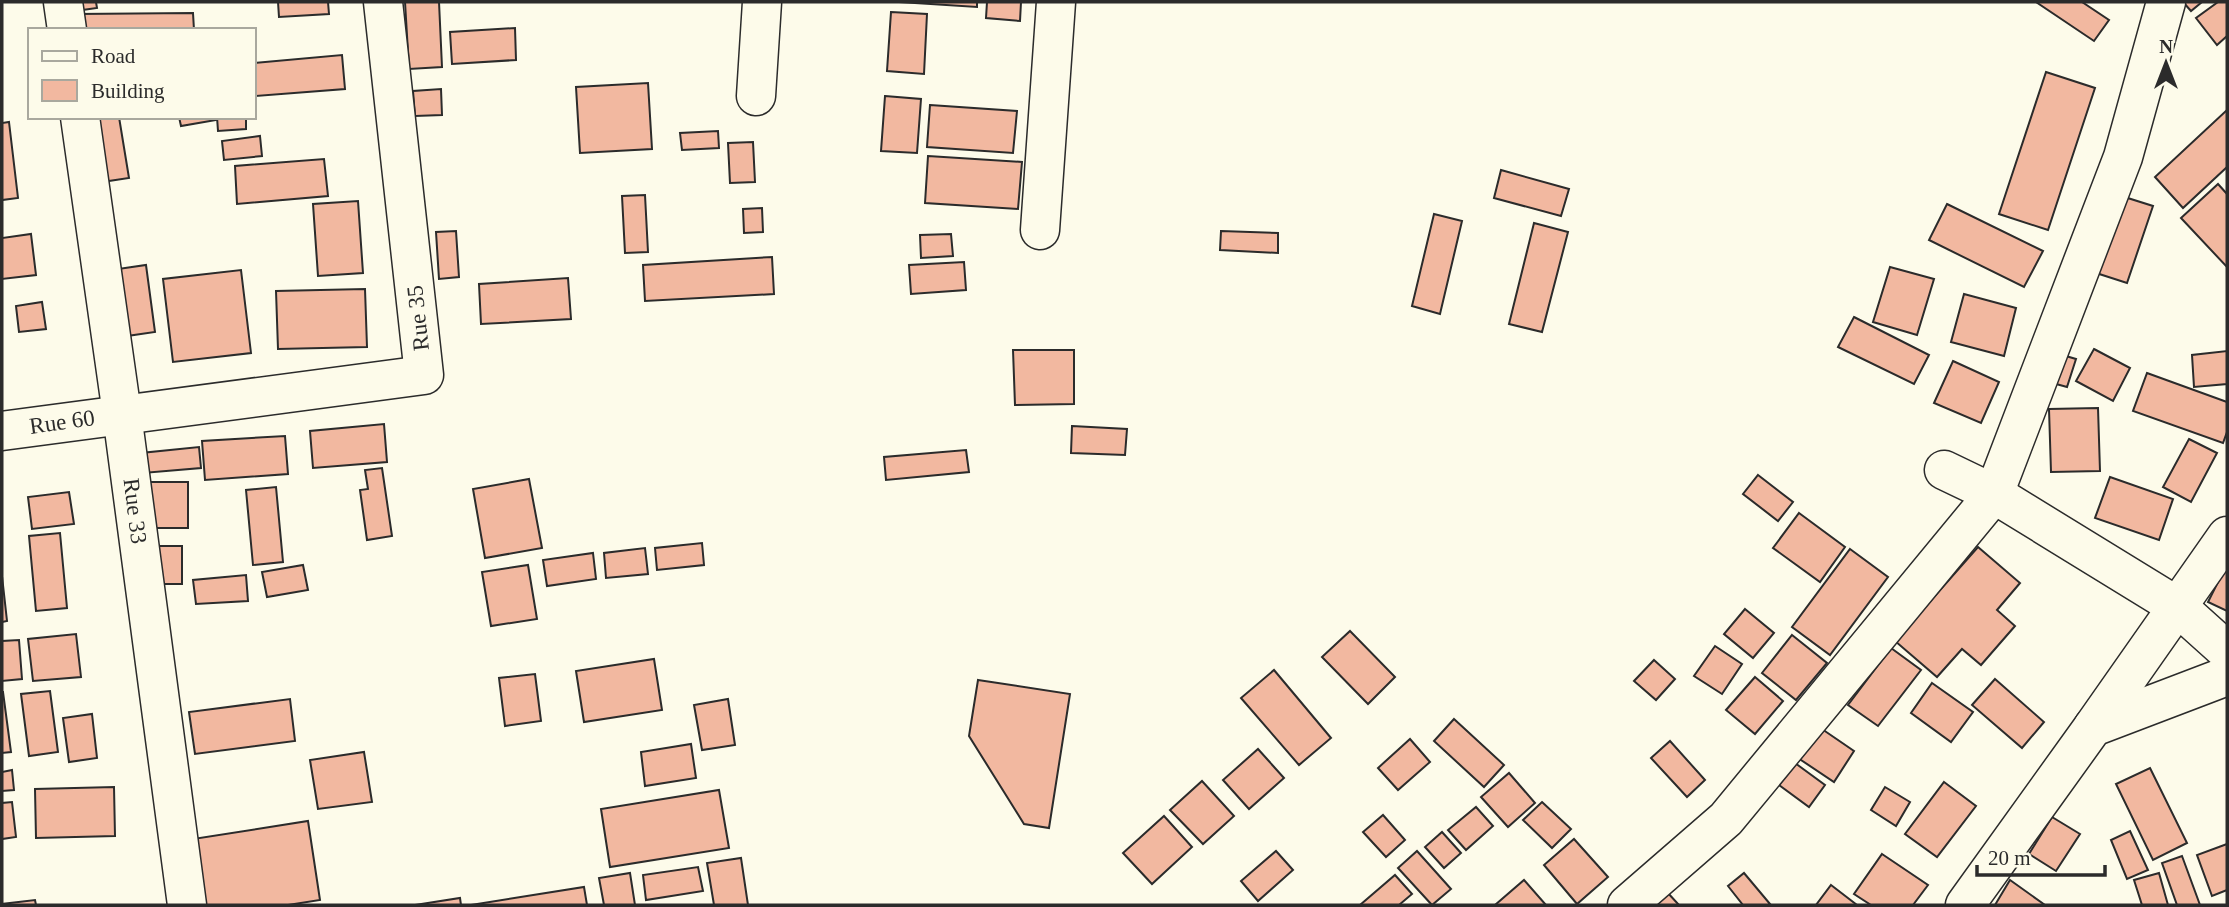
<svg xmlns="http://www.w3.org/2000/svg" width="2229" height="907" viewBox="0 0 2229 907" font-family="'Times New Roman',serif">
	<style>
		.building { fill: #f2b8a0; stroke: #2b2b2b; stroke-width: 2 }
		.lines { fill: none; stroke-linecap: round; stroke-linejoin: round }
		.street-casing { stroke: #2b2b2b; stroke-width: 41 }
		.street { stroke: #fdfbea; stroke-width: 38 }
		.labels { text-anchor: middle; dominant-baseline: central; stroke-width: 5; stroke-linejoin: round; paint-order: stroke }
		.street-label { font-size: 23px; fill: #2b2b2b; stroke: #fdfbea }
	</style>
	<rect width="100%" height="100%" fill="#fdfbea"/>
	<g class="building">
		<path d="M 74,2 L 96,2 L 97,8 L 75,11 Z"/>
		<path d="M 278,2 L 328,2 L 329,14 L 279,17 Z"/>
		<path d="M 405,2 L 439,2 L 442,67 L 409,69 Z"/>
		<path d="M 899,2 L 977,2 L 977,7 Z"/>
		<path d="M 987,2 L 1021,2 L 1020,21 L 986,18 Z"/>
		<path d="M 2036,2 L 2082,2 L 2109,20 L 2094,41 Z"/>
		<path d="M 2183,2 L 2202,2 L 2191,11 Z"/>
		<path d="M 2218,2 L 2227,2 L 2227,36 L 2217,45 L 2196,18 Z"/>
		<path d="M 891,12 L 927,14 L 924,74 L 887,71 Z"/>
		<path d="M 193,13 L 194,30 L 76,30 L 76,14 Z"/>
		<path d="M 515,28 L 516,60 L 452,64 L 450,32 Z"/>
		<path d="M 342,55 L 345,89 L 256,96 L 254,63 Z"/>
		<path d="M 2046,72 L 2095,88 L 2048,230 L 1999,214 Z"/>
		<path d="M 648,83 L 652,149 L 580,153 L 576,87 Z"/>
		<path d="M 441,89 L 442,115 L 415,116 L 413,91 Z"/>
		<path d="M 885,96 L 921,99 L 917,153 L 881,151 Z"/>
		<path d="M 930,105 L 1017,111 L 1013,153 L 927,147 Z"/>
		<path d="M 2227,110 L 2227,167 L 2183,208 L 2155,177 Z"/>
		<path d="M 95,117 L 119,117 L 129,178 L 102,182 Z"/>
		<path d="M 179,117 L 215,117 L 216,120 L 181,126 Z"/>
		<path d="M 217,117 L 246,117 L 246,129 L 218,131 Z"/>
		<path d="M 9,122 L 18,198 L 2,200 L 2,123 Z"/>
		<path d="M 718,131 L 719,148 L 682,150 L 680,133 Z"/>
		<path d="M 260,136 L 262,156 L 224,160 L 222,141 Z"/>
		<path d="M 753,142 L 755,182 L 730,183 L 728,143 Z"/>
		<path d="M 928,156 L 1022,162 L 1018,209 L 925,203 Z"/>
		<path d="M 324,159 L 328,196 L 237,204 L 235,166 Z"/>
		<path d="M 1501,170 L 1569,189 L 1561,216 L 1494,198 Z"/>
		<path d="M 2218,184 L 2227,194 L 2227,267 L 2181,218 Z"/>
		<path d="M 2115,194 L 2153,206 L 2127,283 L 2090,271 Z"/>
		<path d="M 645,195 L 648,252 L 625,253 L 622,196 Z"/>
		<path d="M 358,201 L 363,273 L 318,276 L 313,204 Z"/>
		<path d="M 1947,204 L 2043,251 L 2024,287 L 1929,240 Z"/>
		<path d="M 762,208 L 763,232 L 744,233 L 743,209 Z"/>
		<path d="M 1434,214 L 1462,221 L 1440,314 L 1412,306 Z"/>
		<path d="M 1534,223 L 1568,232 L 1542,332 L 1509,324 Z"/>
		<path d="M 456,231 L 459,277 L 439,279 L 436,232 Z"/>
		<path d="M 1221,231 L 1278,233 L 1278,253 L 1220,250 Z"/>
		<path d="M 31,234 L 36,275 L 2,279 L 2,238 Z"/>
		<path d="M 951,234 L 953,256 L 921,258 L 920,235 Z"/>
		<path d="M 772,257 L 774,294 L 645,301 L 643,265 Z"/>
		<path d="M 964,262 L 966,290 L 911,294 L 909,265 Z"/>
		<path d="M 146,265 L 155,332 L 120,337 L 111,270 Z"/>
		<path d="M 1890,267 L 1934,279 L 1917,335 L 1873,322 Z"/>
		<path d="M 241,270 L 251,353 L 173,362 L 163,279 Z"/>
		<path d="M 568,278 L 571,319 L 481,324 L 479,284 Z"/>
		<path d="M 365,289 L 367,347 L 278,349 L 276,291 Z"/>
		<path d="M 1964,294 L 2016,308 L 2004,356 L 1951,342 Z"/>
		<path d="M 42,302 L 46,329 L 19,332 L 16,306 Z"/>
		<path d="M 1854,317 L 1929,355 L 1914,384 L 1838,347 Z"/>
		<path d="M 2094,349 L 2130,368 L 2113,401 L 2076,381 Z"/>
		<path d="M 1013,350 L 1074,350 L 1074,404 L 1015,405 Z"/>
		<path d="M 2227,351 L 2227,384 L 2194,387 L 2192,355 Z"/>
		<path d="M 2059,354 L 2076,359 L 2067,387 L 2049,382 Z"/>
		<path d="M 1953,361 L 1999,382 L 1981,423 L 1934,403 Z"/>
		<path d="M 2147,373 L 2227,402 L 2227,432 L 2223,443 L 2133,411 Z"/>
		<path d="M 2098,408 L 2100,471 L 2051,472 L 2049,409 Z"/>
		<path d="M 384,424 L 387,462 L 313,468 L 310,431 Z"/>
		<path d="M 1072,426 L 1127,429 L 1125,455 L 1071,453 Z"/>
		<path d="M 285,436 L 288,474 L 205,480 L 202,441 Z"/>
		<path d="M 2189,439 L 2217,453 L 2191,502 L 2163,487 Z"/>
		<path d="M 199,447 L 201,468 L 143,473 L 141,453 Z"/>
		<path d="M 966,450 L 969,472 L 886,480 L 884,457 Z"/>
		<path d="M 382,468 L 392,536 L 367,540 L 360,490 L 368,489 L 365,470 Z"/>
		<path d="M 1758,475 L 1793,502 L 1778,521 L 1743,494 Z"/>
		<path d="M 2110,477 L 2173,499 L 2159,540 L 2095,518 Z"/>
		<path d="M 529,479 L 542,548 L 485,558 L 473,489 Z"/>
		<rect x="144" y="482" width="44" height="46"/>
		<path d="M 276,487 L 283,562 L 253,565 L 246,490 Z"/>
		<path d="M 69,492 L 74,524 L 32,529 L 28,497 Z"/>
		<path d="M 1799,513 L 1845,547 L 1820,582 L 1773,548 Z"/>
		<path d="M 60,533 L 67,608 L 36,611 L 29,536 Z"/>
		<path d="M 702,543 L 704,565 L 657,570 L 655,548 Z"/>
		<rect x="154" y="546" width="28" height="38"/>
		<path d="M 1978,547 L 2020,583 L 1997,610 L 2015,626 L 1981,665 L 1962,649 L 1937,677 L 1895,641 Z"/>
		<path d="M 645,548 L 648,574 L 606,578 L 604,553 Z"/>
		<path d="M 1850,549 L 1888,577 L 1830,655 L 1792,627 Z"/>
		<path d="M 593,553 L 596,579 L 547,586 L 543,560 Z"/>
		<path d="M 2227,564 L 2227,611 L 2208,602 Z"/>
		<path d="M 303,565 L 308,590 L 267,597 L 262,572 Z"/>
		<path d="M 528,565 L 537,619 L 491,626 L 482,572 Z"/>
		<path d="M 246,575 L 248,601 L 196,604 L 193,580 Z"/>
		<path d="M 2,576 L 7,621 L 2,622 Z"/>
		<path d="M 1745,609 L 1774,633 L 1753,658 L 1724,634 Z"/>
		<path d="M 1350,631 L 1395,677 L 1368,704 L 1322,657 Z"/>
		<path d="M 76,634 L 81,677 L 33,681 L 28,639 Z"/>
		<path d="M 1792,635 L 1827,663 L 1796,700 L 1762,673 Z"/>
		<path d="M 19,640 L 22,679 L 2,681 L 2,641 Z"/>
		<path d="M 1715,646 L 1742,664 L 1722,694 L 1694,676 Z"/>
		<path d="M 1891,648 L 1921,670 L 1878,726 L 1848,705 Z"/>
		<path d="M 654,659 L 662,710 L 584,722 L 576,671 Z"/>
		<path d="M 1654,660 L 1675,679 L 1656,700 L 1634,681 Z"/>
		<path d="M 1274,670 L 1331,738 L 1299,765 L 1241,698 Z"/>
		<path d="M 535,674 L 541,721 L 505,726 L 499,678 Z"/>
		<path d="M 1755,677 L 1783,701 L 1755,734 L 1726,710 Z"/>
		<path d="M 1995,679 L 2044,722 L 2022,748 L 1972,705 Z"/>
		<path d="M 978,680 L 1070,694 L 1049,828 L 1024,824 L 969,736 Z"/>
		<path d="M 1932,683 L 1973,712 L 1951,742 L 1911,713 Z"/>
		<path d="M 50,691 L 58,752 L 29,756 L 21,694 Z"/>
		<path d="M 2,692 L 3,692 L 11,752 L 2,753 Z"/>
		<path d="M 290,699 L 295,741 L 195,754 L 189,712 Z"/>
		<path d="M 728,699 L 735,745 L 702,750 L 694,705 Z"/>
		<path d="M 92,714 L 97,758 L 69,762 L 63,718 Z"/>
		<path d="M 1454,719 L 1504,765 L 1484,787 L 1434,741 Z"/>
		<path d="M 1819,727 L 1854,751 L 1834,782 L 1798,758 Z"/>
		<path d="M 1410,739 L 1430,762 L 1398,790 L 1378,768 Z"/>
		<path d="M 1670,741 L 1705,780 L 1687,797 L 1651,758 Z"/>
		<path d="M 691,744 L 696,778 L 645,786 L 641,752 Z"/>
		<path d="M 1258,749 L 1284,778 L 1249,809 L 1223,780 Z"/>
		<path d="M 364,752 L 372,802 L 318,809 L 310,760 Z"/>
		<path d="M 1795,763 L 1825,785 L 1809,807 L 1779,785 Z"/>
		<path d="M 2150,768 L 2187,843 L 2153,860 L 2116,784 Z"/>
		<path d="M 12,770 L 14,790 L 2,791 L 2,772 Z"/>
		<path d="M 1509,773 L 1535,803 L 1508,827 L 1481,797 Z"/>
		<path d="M 1202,781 L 1234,816 L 1203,844 L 1170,810 Z"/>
		<path d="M 1944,782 L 1976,806 L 1937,857 L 1905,834 Z"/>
		<path d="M 114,787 L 115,836 L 36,838 L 35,789 Z"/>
		<path d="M 1885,787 L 1910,802 L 1896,826 L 1871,810 Z"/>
		<path d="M 719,790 L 729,848 L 610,867 L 601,809 Z"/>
		<path d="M 12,802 L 16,837 L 2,839 L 2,803 Z"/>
		<path d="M 1542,802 L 1571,829 L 1552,848 L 1523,820 Z"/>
		<path d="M 1476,807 L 1493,826 L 1466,850 L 1448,830 Z"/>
		<path d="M 1383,815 L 1405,840 L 1386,857 L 1363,832 Z"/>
		<path d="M 1164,816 L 1192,847 L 1152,884 L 1123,853 Z"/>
		<path d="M 2052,817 L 2080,834 L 2056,871 L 2029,854 Z"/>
		<path d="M 308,821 L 320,900 L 288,905 L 203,905 L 193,839 Z"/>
		<path d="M 2130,831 L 2148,870 L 2127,879 L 2111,840 Z"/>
		<path d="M 1442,832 L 1461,853 L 1444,868 L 1425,847 Z"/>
		<path d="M 1574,839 L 1608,877 L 1577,904 L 1544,865 Z"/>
		<path d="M 2227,844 L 2227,890 L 2212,896 L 2197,855 Z"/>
		<path d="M 1276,851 L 1293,870 L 1258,901 L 1241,881 Z"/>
		<path d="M 1417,851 L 1451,889 L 1432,905 L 1398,868 Z"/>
		<path d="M 1882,854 L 1928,885 L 1913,905 L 1871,905 L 1854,894 Z"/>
		<path d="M 2182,856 L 2200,905 L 2177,905 L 2162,863 Z"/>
		<path d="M 741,858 L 748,905 L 714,905 L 707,863 Z"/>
		<path d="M 698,867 L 703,891 L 646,900 L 643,875 Z"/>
		<path d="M 630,873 L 635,905 L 604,905 L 599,878 Z"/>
		<path d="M 1744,873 L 1770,904 L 1768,905 L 1743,905 L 1728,886 Z"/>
		<path d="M 2159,873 L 2168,905 L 2142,905 L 2134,880 Z"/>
		<path d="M 1395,875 L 1412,894 L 1399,905 L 1360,905 Z"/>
		<path d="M 1524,880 L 1546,905 L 1495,905 Z"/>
		<path d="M 2010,880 L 2045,905 L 1995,905 Z"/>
		<path d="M 1831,885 L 1857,905 L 1816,905 Z"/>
		<path d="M 584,887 L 587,905 L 471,905 Z"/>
		<path d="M 1667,892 L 1679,905 L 1652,905 Z"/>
		<path d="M 460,898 L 461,905 L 415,905 Z"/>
		<path d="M 35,900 L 36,905 L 2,905 L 2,904 Z"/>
	</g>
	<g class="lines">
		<g class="street-casing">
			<g id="street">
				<path d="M 63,2 L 67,30"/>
				<path d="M 756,96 L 762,2"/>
				<path d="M 80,117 L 122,414 L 187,905"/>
				<path d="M 1040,230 L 1056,2"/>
				<path d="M 2,431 L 424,375 L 383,2"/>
				<path d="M 1944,470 L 1994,494 L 2178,607 L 2227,651"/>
				<path d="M 2093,727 L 2227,536"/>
				<path d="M 1627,905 L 1726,819 L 1994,494 L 2123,157 L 2166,2"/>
				<path d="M 1965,905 L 2093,727 L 2227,676"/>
			</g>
		</g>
		<use href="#street" class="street"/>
	</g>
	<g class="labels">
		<g class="street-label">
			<text transform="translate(418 318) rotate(-96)">Rue 35</text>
			<text transform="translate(62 422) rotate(-8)">Rue 60</text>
			<text transform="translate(135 511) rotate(83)">Rue 33</text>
		</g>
	</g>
	<rect width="2229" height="907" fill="none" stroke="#2b2b2b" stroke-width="7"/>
	<rect x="28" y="28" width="228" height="91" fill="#fdfbea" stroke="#a9a89e" stroke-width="2"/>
	<rect x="42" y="51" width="35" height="10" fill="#fdfbea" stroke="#a9a89e" stroke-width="2"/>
	<text x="91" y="63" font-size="21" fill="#2b2b2b">Road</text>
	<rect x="42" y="80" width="35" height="21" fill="#f2b8a0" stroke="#a9a89e" stroke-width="2"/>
	<text x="91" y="98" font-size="21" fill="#2b2b2b">Building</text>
	<g transform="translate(2166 63)" stroke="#fdfbea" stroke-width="5" paint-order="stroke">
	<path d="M0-5L12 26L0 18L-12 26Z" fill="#2b2b2b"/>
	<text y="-10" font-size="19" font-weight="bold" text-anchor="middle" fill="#2b2b2b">N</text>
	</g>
	<path d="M1977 865v10h128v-10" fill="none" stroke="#2b2b2b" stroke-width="3.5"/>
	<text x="1988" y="865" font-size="21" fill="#2b2b2b" stroke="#fdfbea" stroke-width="5" paint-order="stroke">20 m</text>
</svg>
